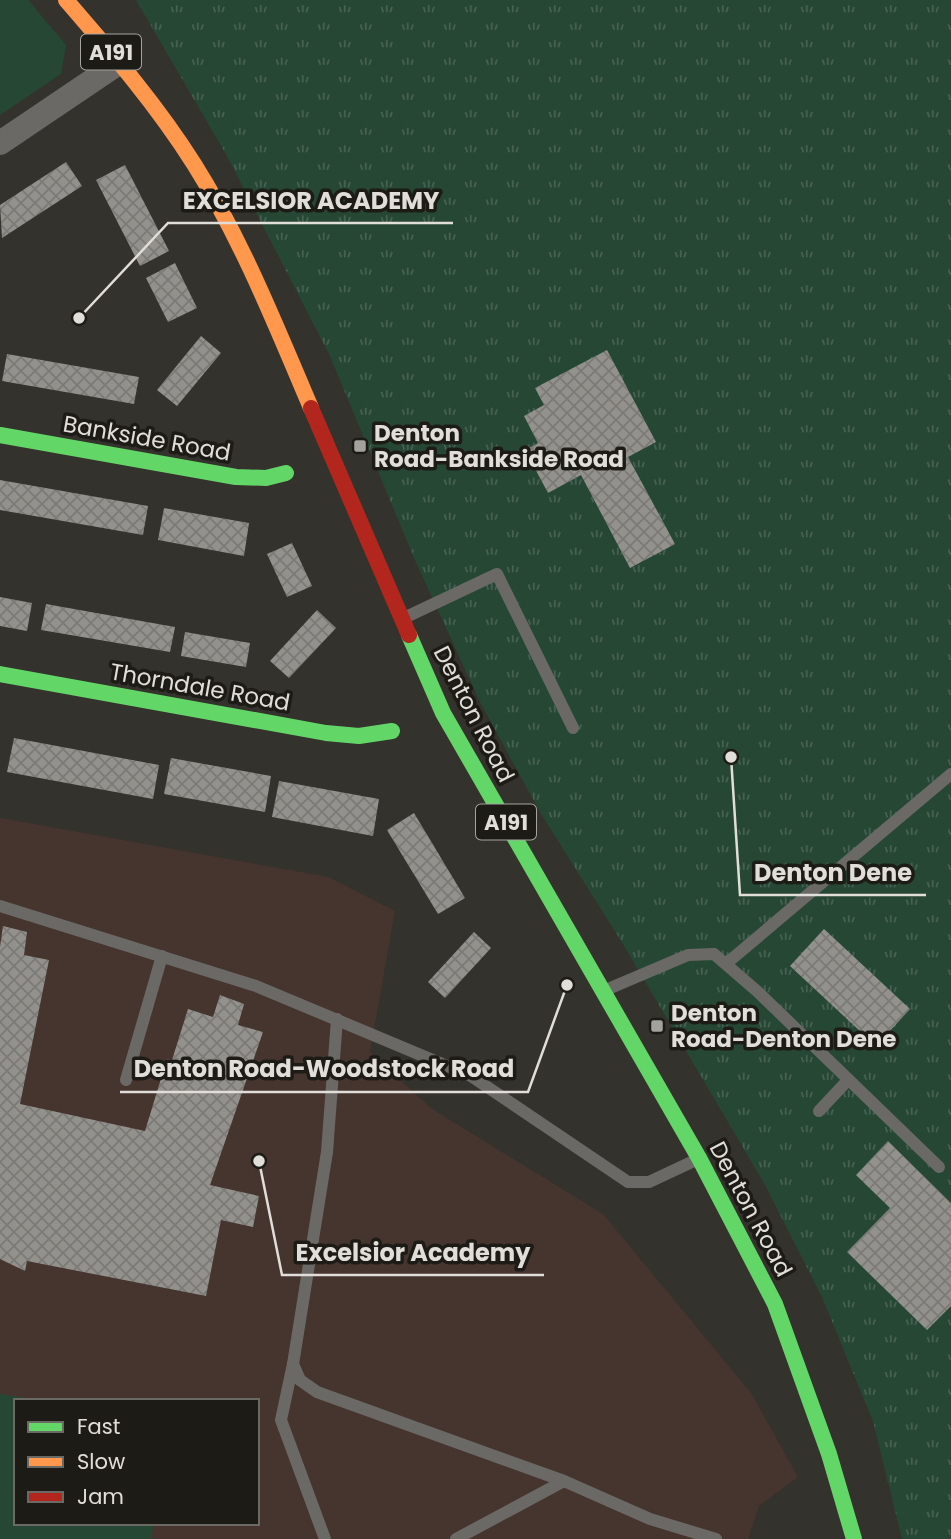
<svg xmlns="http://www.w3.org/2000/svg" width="951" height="1539" viewBox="0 0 951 1539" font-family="Poppins,sans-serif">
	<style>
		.education { fill: #46352f; fill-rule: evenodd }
		.grass { fill: #274735 }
		.park { fill: url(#park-tufts) }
		.building { fill: url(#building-cross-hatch) }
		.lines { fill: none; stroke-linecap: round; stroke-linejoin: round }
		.lane { stroke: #6b6966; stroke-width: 12 }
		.street { stroke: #6b6966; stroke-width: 24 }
		.fast { stroke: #63d668; stroke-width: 16 }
		.slow { stroke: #ff974d; stroke-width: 16 }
		.jam { stroke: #b3261e; stroke-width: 16 }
		.poi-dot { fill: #a4a29c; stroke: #1d1b16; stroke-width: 2.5 }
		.labels { text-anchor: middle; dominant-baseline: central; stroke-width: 7; stroke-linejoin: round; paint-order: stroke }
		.shield { fill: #1d1b16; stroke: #a6a49e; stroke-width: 2 }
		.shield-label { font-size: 21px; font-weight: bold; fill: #e1ded9 }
		.poi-label { font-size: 23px; font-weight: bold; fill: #e1ded9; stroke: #1d1b16; text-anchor: start }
		.street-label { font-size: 23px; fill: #e1ded9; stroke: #1d1b16 }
		.leader { fill: none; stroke: #e1ded9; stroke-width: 2.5 }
		.callout-dot { fill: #e1ded9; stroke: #1d1b16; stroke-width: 2.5 }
		.callout-label { font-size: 24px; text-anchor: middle; font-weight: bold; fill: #e1ded9; stroke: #1d1b16; stroke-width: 7; stroke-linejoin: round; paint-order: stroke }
	</style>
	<defs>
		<pattern id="park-tufts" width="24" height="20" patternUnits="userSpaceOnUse" patternTransform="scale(1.75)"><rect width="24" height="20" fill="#274735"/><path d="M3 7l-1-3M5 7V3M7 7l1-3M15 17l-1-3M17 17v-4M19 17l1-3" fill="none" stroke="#466152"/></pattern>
		<pattern id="building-cross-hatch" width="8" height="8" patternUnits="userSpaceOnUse" patternTransform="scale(1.75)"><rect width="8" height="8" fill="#93918c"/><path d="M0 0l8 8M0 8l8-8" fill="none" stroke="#7b7a76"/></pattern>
	</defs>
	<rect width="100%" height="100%" fill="#34322c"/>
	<path class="education" d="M 0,818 L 328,877 L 395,911 L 370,1052 L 432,1109 L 603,1214 L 751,1393 L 798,1477 L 759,1506 L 748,1539 L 0,1539 ZM 16,1401 L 257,1401 L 257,1523 L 16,1523 Z"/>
	<g class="grass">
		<path d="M 0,0 L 28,0 L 66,45 L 61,74 L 0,115 Z"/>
		<path d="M 0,1394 L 45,1401 L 16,1401 L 16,1523 L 154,1523 L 151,1539 L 0,1539 Z"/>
	</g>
	<path class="park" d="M 136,0 L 951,0 L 951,1539 L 902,1539 L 873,1421 L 822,1297 L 764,1183 L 623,944 L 540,812 L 480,702 L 415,560 L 329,354 L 227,156 Z"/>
	<g class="building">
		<path d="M 66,162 L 82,186 L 2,238 L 0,205 Z"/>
		<path d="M 125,165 L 169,251 L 140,266 L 96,180 Z"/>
		<path d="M 175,263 L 197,308 L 168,322 L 146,278 Z"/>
		<path d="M 201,336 L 221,353 L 177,406 L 157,390 Z"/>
		<path d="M 607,350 L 656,442 L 628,457 L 675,544 L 630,568 L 581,475 L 548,493 L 525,450 L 538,443 L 524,416 L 544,405 L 535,388 Z"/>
		<path d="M 7,354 L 139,377 L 134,404 L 2,381 Z"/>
		<path d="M 0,480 L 148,506 L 143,535 L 0,510 Z"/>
		<path d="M 164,508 L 249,523 L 244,556 L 158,540 Z"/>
		<path d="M 292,543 L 312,586 L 287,597 L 267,554 Z"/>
		<path d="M 0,597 L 32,603 L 27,631 L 0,626 Z"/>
		<path d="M 46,604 L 175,627 L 170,652 L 41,630 Z"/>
		<path d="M 317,610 L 336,628 L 289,678 L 270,661 Z"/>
		<path d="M 185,632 L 250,643 L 246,667 L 181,656 Z"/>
		<path d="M 14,738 L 159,765 L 153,799 L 7,772 Z"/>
		<path d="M 171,758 L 271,776 L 265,812 L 164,794 Z"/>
		<path d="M 279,781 L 379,799 L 373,836 L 272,817 Z"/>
		<path d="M 414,813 L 465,898 L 438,914 L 387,830 Z"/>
		<path d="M 3,926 L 27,932 L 24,955 L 49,960 L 20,1104 L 145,1131 L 167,1059 L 172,1060 L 188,1009 L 213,1017 L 220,995 L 244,1004 L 238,1025 L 263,1032 L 210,1185 L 259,1196 L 253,1227 L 221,1220 L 206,1296 L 27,1261 L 25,1271 L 0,1259 L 0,947 Z"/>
		<path d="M 824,929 L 910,1009 L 876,1046 L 790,966 Z"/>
		<path d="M 474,932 L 491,948 L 445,998 L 428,982 Z"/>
		<path d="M 888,1141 L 951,1203 L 951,1306 L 927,1330 L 847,1252 L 890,1208 L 856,1175 Z"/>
	</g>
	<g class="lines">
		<g class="lane">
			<path d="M 406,617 L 497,574 L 573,728"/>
			<path d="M 0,906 L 256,986 L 471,1076 L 628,1182 L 649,1182 L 696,1160"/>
			<path d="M 727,963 L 951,774"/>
			<path d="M 608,989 L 688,955 L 714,954 L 758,992 L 939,1167"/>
			<path d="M 337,1019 L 327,1152 L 293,1364 L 300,1380 L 317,1392 L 564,1481 L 650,1519 L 716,1539"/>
			<path d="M 126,1080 L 162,956"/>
			<path d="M 819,1111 L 848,1080"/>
			<path d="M 293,1364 L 281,1420 L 325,1539"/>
			<path d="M 456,1539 L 564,1481"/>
		</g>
		<path class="street" d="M 0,143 L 120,62"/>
		<g class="fast">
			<path d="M 0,435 L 236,477 L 266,478 L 286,473"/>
			<path d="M 409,635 L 443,713 L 699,1158 L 775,1304 L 829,1454 L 854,1539"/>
			<path d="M 0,674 L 326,733 L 359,736 L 392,731"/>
		</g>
		<path class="slow" d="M 66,0 C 111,52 157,105 194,164 C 242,240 276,326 311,408"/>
		<path class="jam" d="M 311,408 L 409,635"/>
	</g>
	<g class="poi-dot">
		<rect x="353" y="439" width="14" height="14" rx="3.5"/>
		<rect x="650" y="1019" width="14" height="14" rx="3.5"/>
	</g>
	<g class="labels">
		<g class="shield">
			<rect x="81" y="34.5" width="60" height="35" rx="5"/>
			<rect x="476" y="804.5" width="60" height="35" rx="5"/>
		</g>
		<g class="shield-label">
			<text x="111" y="52">A191</text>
			<text x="506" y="822">A191</text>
		</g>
		<g class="poi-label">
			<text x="374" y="433">Denton<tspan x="374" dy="26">Road-Bankside Road</tspan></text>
			<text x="671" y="1013">Denton<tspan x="671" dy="26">Road-Denton Dene</tspan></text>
		</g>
		<g class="street-label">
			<text transform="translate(147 438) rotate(10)">Bankside Road</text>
			<text transform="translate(200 687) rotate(10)">Thorndale Road</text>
			<text transform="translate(474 714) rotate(63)">Denton Road</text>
			<text transform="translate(751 1209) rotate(62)">Denton Road</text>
		</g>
	</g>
	<path class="leader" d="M79 318L168 223H453M731 757L740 895H926M567 985L528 1092H120M259 1161L282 1275H544"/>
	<g class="callout-dot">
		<circle cx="79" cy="318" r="7"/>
		<circle cx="731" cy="757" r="7"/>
		<circle cx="567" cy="985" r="7"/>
		<circle cx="259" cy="1161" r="7"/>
	</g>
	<g class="callout-label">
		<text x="311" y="209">EXCELSIOR ACADEMY</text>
		<text x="833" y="881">Denton Dene</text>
		<text x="324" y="1077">Denton Road-Woodstock Road</text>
		<text x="413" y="1261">Excelsior Academy</text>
	</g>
	<rect x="14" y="1399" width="245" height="126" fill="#1d1b16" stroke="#6b6964" stroke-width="2"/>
	<rect x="28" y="1422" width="35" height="10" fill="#63d668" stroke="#6b6964" stroke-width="2"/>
	<text x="77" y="1434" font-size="21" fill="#e1ded9">Fast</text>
	<rect x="28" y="1457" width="35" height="10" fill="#ff974d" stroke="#6b6964" stroke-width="2"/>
	<text x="77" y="1469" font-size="21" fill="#e1ded9">Slow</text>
	<rect x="28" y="1492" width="35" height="10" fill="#b3261e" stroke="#6b6964" stroke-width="2"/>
	<text x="77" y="1504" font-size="21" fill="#e1ded9">Jam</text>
</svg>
